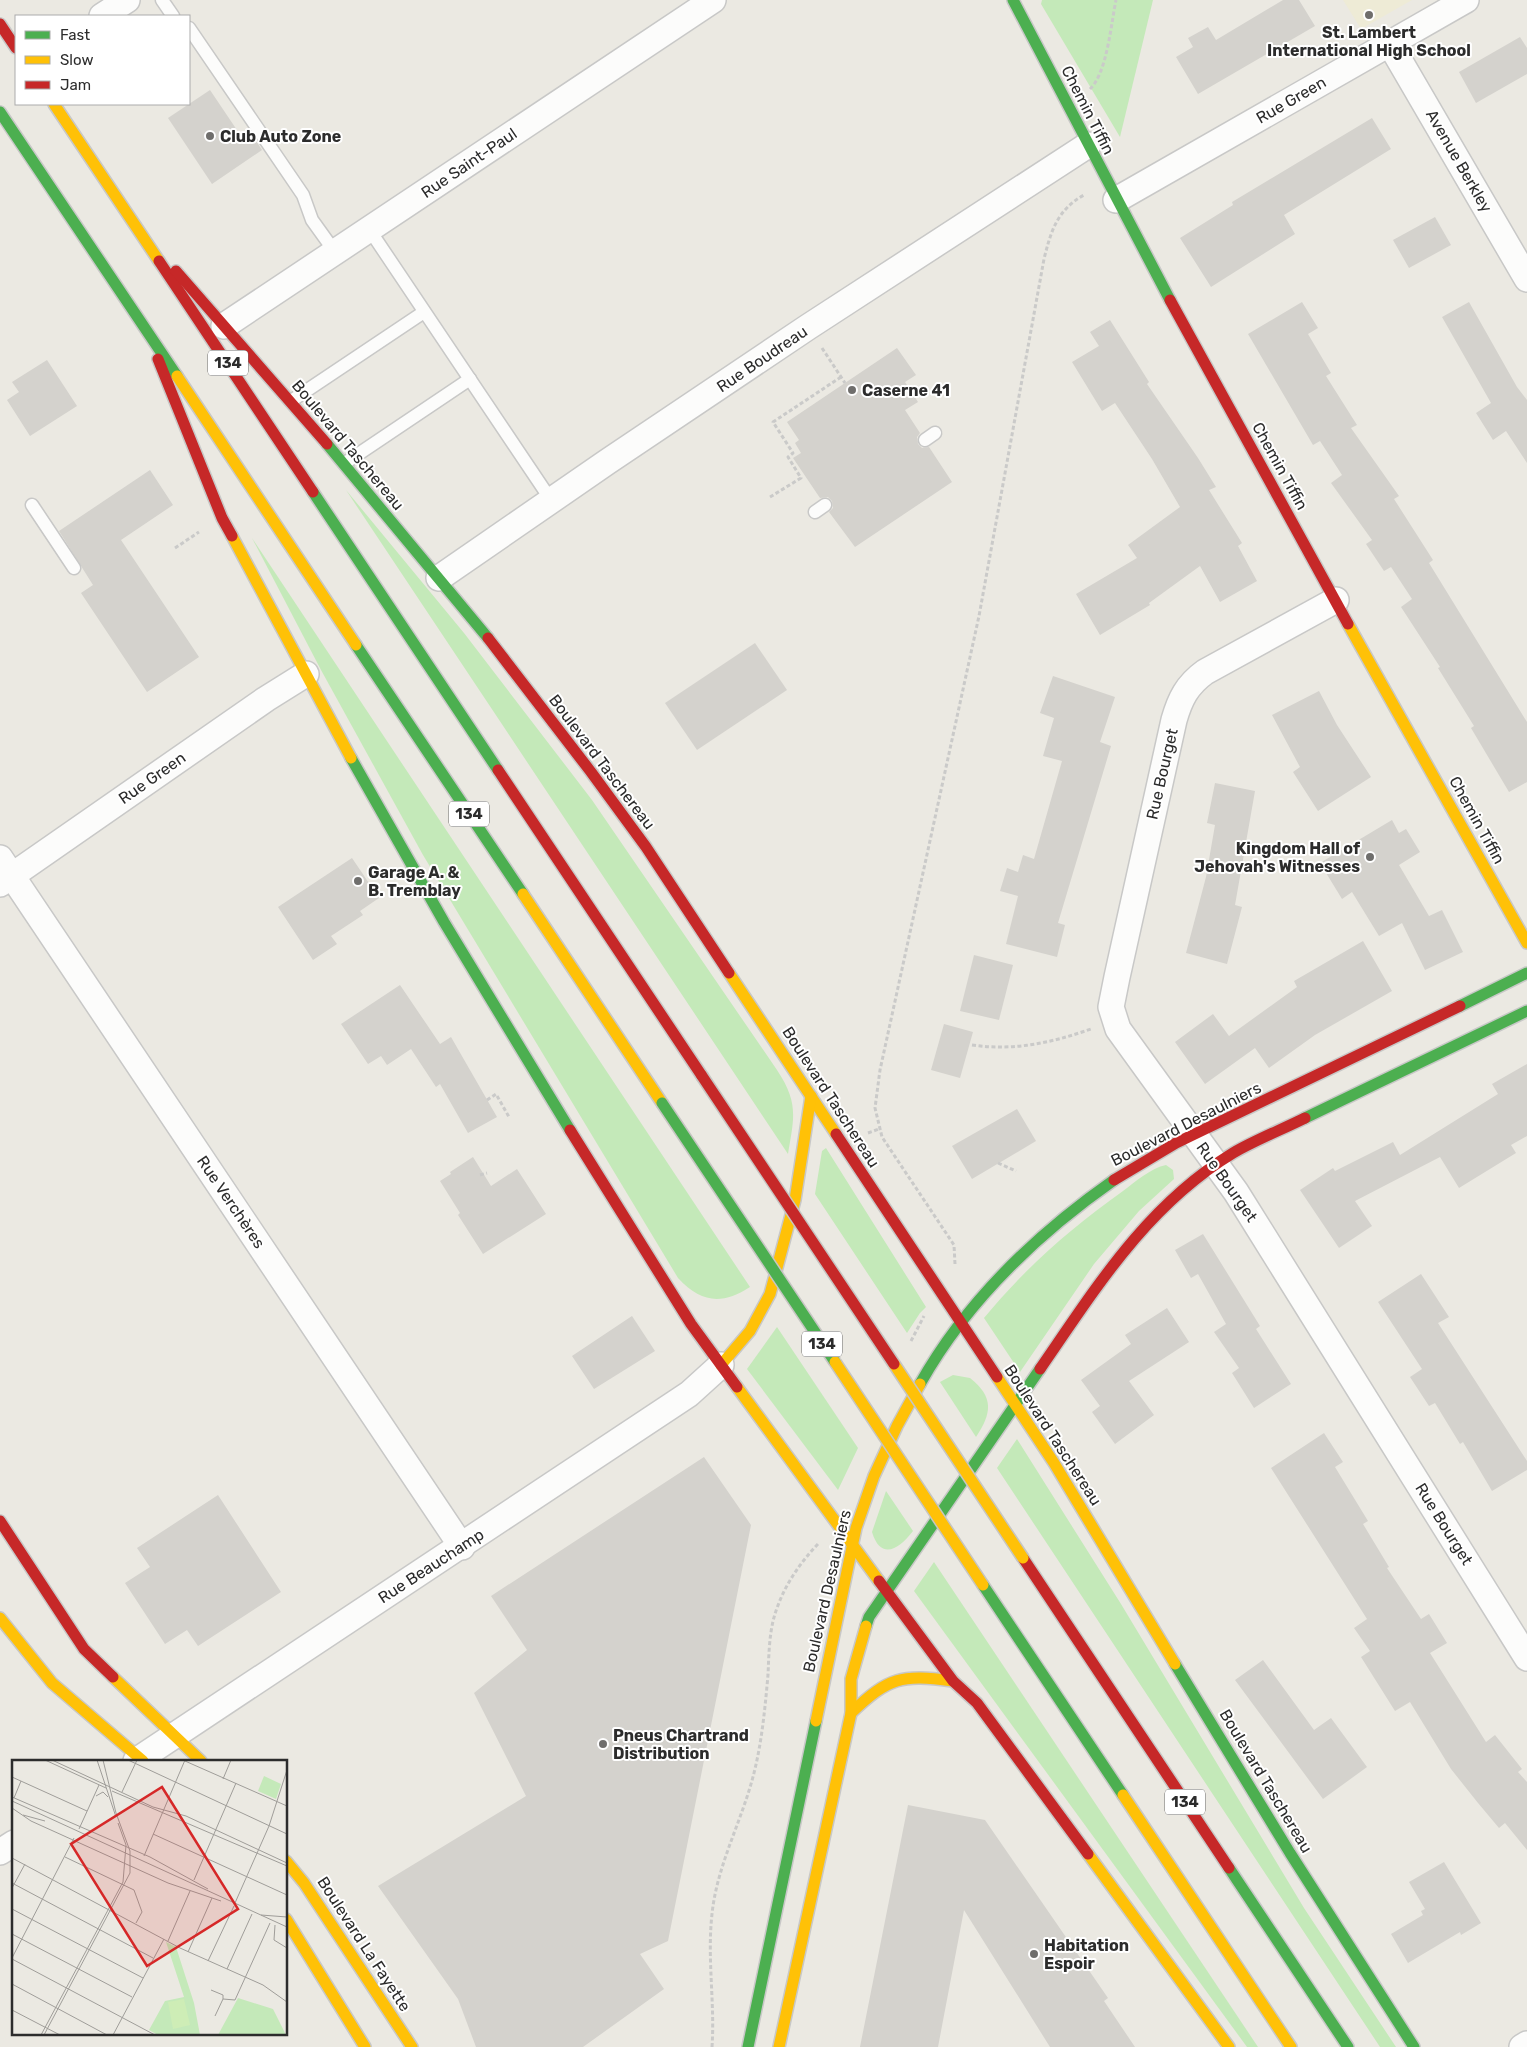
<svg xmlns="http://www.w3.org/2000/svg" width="1527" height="2047" viewBox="0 0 1527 2047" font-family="Rubik,sans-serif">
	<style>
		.education { fill: #eeebd6 }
		.green { fill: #c4e9b9 }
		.building { fill: #d4d2cd }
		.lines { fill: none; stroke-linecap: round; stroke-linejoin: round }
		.lane-casing { stroke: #c8c8c7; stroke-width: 15 }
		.street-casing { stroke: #c8c8c7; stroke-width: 28 }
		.fast-casing { stroke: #c8c8c7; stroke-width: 14 }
		.slow-casing { stroke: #c8c8c7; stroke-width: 14 }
		.jam-casing { stroke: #c8c8c7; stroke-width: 14 }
		.path { stroke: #cacac9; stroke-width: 3; stroke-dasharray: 4 2.5; stroke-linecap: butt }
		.lane { stroke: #fcfcfb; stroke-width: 12 }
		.street { stroke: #fcfcfb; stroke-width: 25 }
		.fast { stroke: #4caf50; stroke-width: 11 }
		.slow { stroke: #ffc107; stroke-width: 11 }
		.jam { stroke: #c62828; stroke-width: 11 }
		.fast-bridge-casing { stroke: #c6c5c2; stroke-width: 14; stroke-linecap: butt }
		.slow-bridge-casing { stroke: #c6c5c2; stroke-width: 14; stroke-linecap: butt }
		.jam-bridge-casing { stroke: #c6c5c2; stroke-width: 14; stroke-linecap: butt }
		.fast-bridge { stroke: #4caf50; stroke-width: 11 }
		.slow-bridge { stroke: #ffc107; stroke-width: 11 }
		.jam-bridge { stroke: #c62828; stroke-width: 11 }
		.poi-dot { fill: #6f6e6c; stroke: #fff; stroke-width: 2 }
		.labels { text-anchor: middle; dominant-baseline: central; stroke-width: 4; stroke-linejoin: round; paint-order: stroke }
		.shield { fill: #fff; stroke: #6b6b6b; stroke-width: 1 }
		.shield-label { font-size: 15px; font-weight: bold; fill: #2c2c2c }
		.poi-label { font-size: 16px; font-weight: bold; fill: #2c2c2c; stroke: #fff; text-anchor: start }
		.street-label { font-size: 16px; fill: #2c2c2c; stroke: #fff }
		.inset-road { fill: none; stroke: #9f9d99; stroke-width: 1 }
		.view { fill: #d62828; fill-opacity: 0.15; stroke: #d62828; stroke-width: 2.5 }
		.inset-edge { fill: none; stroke: #2c2c2c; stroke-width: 2.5 }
	</style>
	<rect width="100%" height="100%" fill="#ebe9e2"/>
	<path class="education" d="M 1343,0 L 1412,0 L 1361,29 Z"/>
	<g class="green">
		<path d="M 1042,0 L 1153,0 L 1120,137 L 1041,4 Z"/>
		<path d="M 346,490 L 464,633 L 592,800 L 777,1070 C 799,1103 794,1118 788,1154 Z"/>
		<path d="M 252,538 L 750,1287 C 722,1305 701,1303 678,1278 L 423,855 L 321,670 Z"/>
		<path d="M 826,1148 L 926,1307 L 920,1313 L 907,1333 L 815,1194 L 822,1151 Z"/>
		<path d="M 1166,1165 L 1173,1170 L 1174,1179 L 1139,1211 L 1094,1264 L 1020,1372 L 984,1318 C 1025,1268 1071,1228 1123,1191 C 1135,1182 1151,1168 1166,1165 Z"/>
		<path d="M 777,1327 L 858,1448 L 838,1490 L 747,1369 Z"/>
		<path d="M 953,1375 L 970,1378 C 994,1397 992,1413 976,1437 L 940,1382 Z"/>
		<path d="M 1017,1439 L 1121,1604 L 1304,1908 L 1396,2047 L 1380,2047 L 997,1468 Z"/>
		<path d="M 886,1491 L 913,1531 C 900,1548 881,1562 872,1532 Z"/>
		<path d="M 934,1562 L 1258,2047 L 1247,2047 L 914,1591 Z"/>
	</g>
	<g class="building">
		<path d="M 1283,0 L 1299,0 L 1315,26 L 1198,94 L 1176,57 L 1193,47 L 1188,38 L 1208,27 L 1216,40 Z"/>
		<path d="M 1520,37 L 1527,48 L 1527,74 L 1476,103 L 1459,72 Z"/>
		<path d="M 210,90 L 243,139 L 251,133 L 262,150 L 212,184 L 168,118 Z"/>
		<path d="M 1372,118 L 1391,149 L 1284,215 L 1295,234 L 1211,287 L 1180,238 L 1233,205 L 1232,202 Z"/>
		<path d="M 1435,217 L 1451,245 L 1409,268 L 1393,240 Z"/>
		<path d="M 1302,302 L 1318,328 L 1308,334 L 1331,373 L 1326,376 L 1357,425 L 1351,428 L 1399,496 L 1394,499 L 1433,560 L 1429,563 L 1527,722 L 1527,782 L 1509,792 L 1471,728 L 1474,726 L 1438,668 L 1440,667 L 1401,607 L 1412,599 L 1391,567 L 1384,571 L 1366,544 L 1372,540 L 1331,483 L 1342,475 L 1320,441 L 1313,445 L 1248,334 Z"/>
		<path d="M 1469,302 L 1517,387 L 1527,400 L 1527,463 L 1506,431 L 1493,440 L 1476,413 L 1491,403 L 1442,317 Z"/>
		<path d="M 1110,320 L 1149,382 L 1147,384 L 1198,458 L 1216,487 L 1209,490 L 1242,543 L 1238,546 L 1257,581 L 1220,602 L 1200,566 L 1149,603 L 1150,605 L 1100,635 L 1076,594 L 1137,558 L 1128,545 L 1180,507 L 1152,459 L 1115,403 L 1102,411 L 1072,362 L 1099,346 L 1090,332 Z"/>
		<path d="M 897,348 L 916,375 L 905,382 L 918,402 L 905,410 L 920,433 L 917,437 L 918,444 L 922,448 L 929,447 L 952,482 L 855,547 L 829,512 L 833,508 L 832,501 L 828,497 L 820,498 L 793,458 L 801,453 L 795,443 L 799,440 L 787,422 Z"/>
		<path d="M 47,360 L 77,406 L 30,436 L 7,400 L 19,392 L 12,382 Z"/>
		<path d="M 150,470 L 173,505 L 121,540 L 199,657 L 147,692 L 81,593 L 93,585 L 59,531 Z"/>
		<path d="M 755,643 L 787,690 L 697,750 L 665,703 Z"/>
		<path d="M 1053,676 L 1115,697 L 1100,742 L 1111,746 L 1058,923 L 1065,925 L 1057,957 L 1006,944 L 1018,896 L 1000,891 L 1007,868 L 1018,872 L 1023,855 L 1034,859 L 1062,761 L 1043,756 L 1054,718 L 1040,713 Z"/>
		<path d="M 1319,691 L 1337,725 L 1371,777 L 1318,811 L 1293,772 L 1300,767 L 1272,715 Z"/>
		<path d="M 1215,783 L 1255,791 L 1235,905 L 1242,907 L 1227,964 L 1186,953 L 1206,877 L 1215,825 L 1207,823 Z"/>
		<path d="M 1392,820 L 1399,833 L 1406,829 L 1420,852 L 1399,865 L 1429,916 L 1442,910 L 1463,952 L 1425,970 L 1402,923 L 1379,936 L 1352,892 L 1342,899 L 1320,863 Z"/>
		<path d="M 352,858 L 379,898 L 360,911 L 363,915 L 331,936 L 337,944 L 313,960 L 278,907 Z"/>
		<path d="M 1363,941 L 1392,991 L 1315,1035 L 1269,1068 L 1255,1048 L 1205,1084 L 1175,1042 L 1213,1014 L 1229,1036 L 1297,987 L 1294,981 Z"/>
		<path d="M 974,955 L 1013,965 L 999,1020 L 960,1011 Z"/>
		<path d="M 400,985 L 440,1044 L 451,1037 L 497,1117 L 468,1133 L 440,1084 L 436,1087 L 411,1049 L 387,1065 L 381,1056 L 368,1064 L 341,1024 Z"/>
		<path d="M 944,1024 L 973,1032 L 960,1078 L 931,1070 Z"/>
		<path d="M 1527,1064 L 1527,1136 L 1511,1145 L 1516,1153 L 1459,1188 L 1440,1157 L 1355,1201 L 1372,1226 L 1339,1248 L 1300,1190 L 1333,1168 L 1335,1171 L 1393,1142 L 1400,1155 L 1498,1094 L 1492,1084 Z"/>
		<path d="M 1017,1109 L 1036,1141 L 972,1179 L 952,1146 Z"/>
		<path d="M 473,1157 L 491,1186 L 517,1169 L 546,1214 L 483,1254 L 458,1215 L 460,1213 L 440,1181 L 451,1174 L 450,1172 Z"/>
		<path d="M 1203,1234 L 1260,1326 L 1256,1329 L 1291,1384 L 1254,1408 L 1232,1373 L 1239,1368 L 1214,1332 L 1226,1324 L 1198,1274 L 1191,1278 L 1175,1250 Z"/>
		<path d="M 1421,1274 L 1449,1317 L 1438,1323 L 1527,1461 L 1527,1470 L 1492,1491 L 1463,1442 L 1460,1444 L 1435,1403 L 1429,1406 L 1410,1377 L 1422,1369 L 1378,1302 Z"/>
		<path d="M 1167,1308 L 1189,1342 L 1129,1381 L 1154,1415 L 1115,1444 L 1092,1412 L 1100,1406 L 1081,1380 L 1131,1344 L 1125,1335 Z"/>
		<path d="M 632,1316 L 655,1351 L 594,1389 L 572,1356 Z"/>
		<path d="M 1324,1433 L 1343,1462 L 1335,1467 L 1368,1521 L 1363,1524 L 1389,1567 L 1387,1568 L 1421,1619 L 1429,1614 L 1447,1643 L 1430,1653 L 1486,1742 L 1495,1735 L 1522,1769 L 1518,1772 L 1527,1782 L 1527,1850 L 1505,1823 L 1499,1828 L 1478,1803 L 1451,1769 L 1410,1702 L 1395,1711 L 1361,1657 L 1370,1651 L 1354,1628 L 1367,1619 L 1271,1468 Z"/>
		<path d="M 704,1457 L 751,1525 L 668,1941 L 640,1954 L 664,1989 L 583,2047 L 476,2047 L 458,1999 L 378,1886 L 526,1796 L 474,1693 L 527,1650 L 491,1596 Z"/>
		<path d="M 218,1495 L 281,1592 L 198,1646 L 187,1630 L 165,1644 L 125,1583 L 150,1567 L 137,1548 Z"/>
		<path d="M 1263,1660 L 1314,1730 L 1331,1718 L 1367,1767 L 1323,1799 L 1235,1680 Z"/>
		<path d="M 908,1805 L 985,1820 L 1108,1998 L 1104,2001 L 1135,2047 L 1050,2047 L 964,1910 L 938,2047 L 860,2047 Z"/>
		<path d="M 1444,1862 L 1481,1923 L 1461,1935 L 1460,1932 L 1408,1963 L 1391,1934 L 1423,1915 L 1421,1911 L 1425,1909 L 1409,1882 Z"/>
	</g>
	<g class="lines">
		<g class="lane-casing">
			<g id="lane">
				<path d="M 162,0 L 173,16"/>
				<path d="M 189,28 L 303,195 L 312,220 L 335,252"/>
				<path d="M 369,229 L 551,500"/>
				<path d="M 291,401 L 424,312"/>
				<path d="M 925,440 L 935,433"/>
				<path d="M 345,463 L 470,379"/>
				<path d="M 32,505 L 74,568"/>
				<path d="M 815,512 L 825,505"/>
			</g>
		</g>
		<g class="street-casing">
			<g id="street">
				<path d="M 102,16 L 127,0"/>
				<path d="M 1390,44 L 1527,279"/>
				<path d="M 1116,200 L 1466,0"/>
				<path d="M 224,326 L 713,0"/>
				<path d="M 439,578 L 607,462 L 808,327 L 1088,145"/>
				<path d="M 1336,600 L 1205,672 C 1187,685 1180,699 1174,720 L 1117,977 L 1111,1007 L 1118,1029 L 1236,1192 L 1527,1658"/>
				<path d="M 0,858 L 462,1547"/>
				<path d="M 0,884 L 266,699 L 306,674"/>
				<path d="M 136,1761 L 689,1394 L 721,1365"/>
				<path d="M 0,1852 L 14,1843"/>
				<path d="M 1522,2047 L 1527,2044"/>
			</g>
		</g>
		<g class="fast-casing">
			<g id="fast">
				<path d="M 1013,0 L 1170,300"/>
				<path d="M 0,112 L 177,376"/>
				<path d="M 327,444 L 488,638"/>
				<path d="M 313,492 L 498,770"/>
				<path d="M 356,645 L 523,894"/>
				<path d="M 351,758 L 444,922 L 570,1130"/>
				<path d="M 1460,1006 L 1527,973"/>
				<path d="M 1305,1118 L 1527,1011"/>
				<path d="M 920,1384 C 966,1302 1037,1234 1114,1180"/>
				<path d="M 983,1585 L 1123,1795"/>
				<path d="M 866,1626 L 869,1617 L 1040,1369"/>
				<path d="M 1175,1664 L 1290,1853 L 1414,2047"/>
				<path d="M 1229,1868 L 1348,2047"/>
				<path d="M 748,2047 L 816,1721"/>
			</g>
		</g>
		<g class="slow-casing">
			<g id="slow">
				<path d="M 54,104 L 159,261"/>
				<path d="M 177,376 L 356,645"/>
				<path d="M 232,536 L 351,758"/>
				<path d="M 1348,624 L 1527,943"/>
				<path d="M 523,894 L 662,1103"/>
				<path d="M 729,973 L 836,1134"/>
				<path d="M 721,1365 L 750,1331 L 770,1294 L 795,1200 L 811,1096"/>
				<path d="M 997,1377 L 1054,1463 L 1175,1664"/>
				<path d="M 737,1387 L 879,1581"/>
				<path d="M 0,1618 L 52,1683 L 143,1761"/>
				<path d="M 113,1677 L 201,1761"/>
				<path d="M 851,1713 C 889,1677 901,1674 953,1681"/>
				<path d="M 816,1721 L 856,1528 L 874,1476 L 897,1426 L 920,1384"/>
				<path d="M 1123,1795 L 1291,2047"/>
				<path d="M 1088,1854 L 1229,2047"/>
				<path d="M 286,1861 L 304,1883 L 412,2047"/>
				<path d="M 286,1919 L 365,2047"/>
				<path d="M 779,2047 L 851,1713 L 851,1679 L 866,1626"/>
			</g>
		</g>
		<g class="jam-casing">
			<g id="jam">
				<path d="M 0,24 L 16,48"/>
				<path d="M 159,261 L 313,492"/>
				<path d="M 176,271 L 327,444"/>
				<path d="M 1170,300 L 1348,624"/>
				<path d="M 158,359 L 222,518 L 232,536"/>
				<path d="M 488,638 L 591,772 L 646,847 L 729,973"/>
				<path d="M 498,770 L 702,1076"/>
				<path d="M 570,1130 L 691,1324 L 737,1387"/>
				<path d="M 836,1134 L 997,1377"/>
				<path d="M 1114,1180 L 1176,1143 L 1460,1006"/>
				<path d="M 1040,1369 C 1096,1288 1146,1206 1233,1153 C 1255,1140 1281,1130 1305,1118"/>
				<path d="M 0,1521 L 84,1649 L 113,1677"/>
				<path d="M 1023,1558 L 1229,1868"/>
				<path d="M 879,1581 L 953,1681 L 977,1703 L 1088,1854"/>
			</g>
		</g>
		<g class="path">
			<path d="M 1090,89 C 1107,73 1111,24 1116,0"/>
			<path d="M 822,348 L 845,383"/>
			<path d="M 770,497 L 801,478 L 788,457 L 793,453 L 773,422 L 841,377"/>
			<path d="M 175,548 L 199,532"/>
			<path d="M 972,1045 C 1014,1051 1051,1043 1091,1029"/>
			<path d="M 487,1100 L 496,1094 L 509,1117"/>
			<path d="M 868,1133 L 879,1129"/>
			<path d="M 998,1163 L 1016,1171"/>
			<path d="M 480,1175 L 487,1173"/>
			<path d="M 955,1264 L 954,1245 L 882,1137 L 875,1108 L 880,1070 L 979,616 L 1044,259 C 1051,231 1057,210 1084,195"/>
			<path d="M 911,1341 L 924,1316"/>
			<path d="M 712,2047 C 715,2003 707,1959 712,1914 C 717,1865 742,1821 754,1773 C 762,1741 765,1708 768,1675 C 769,1653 769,1629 777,1608 C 786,1583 800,1563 818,1544"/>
		</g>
		<use href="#lane" class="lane"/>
		<use href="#street" class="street"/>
		<use href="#fast" class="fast"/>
		<use href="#slow" class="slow"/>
		<use href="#jam" class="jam"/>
		<g class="fast-bridge-casing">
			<path id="fast-bridge" d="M 662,1103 L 835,1362"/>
		</g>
		<g class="slow-bridge-casing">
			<g id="slow-bridge">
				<path d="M 835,1362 L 983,1585"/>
				<path d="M 894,1364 L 1023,1558"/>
			</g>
		</g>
		<g class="jam-bridge-casing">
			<path id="jam-bridge" d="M 702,1076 L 894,1364"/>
		</g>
		<use href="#fast-bridge" class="fast-bridge"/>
		<use href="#slow-bridge" class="slow-bridge"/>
		<use href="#jam-bridge" class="jam-bridge"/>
	</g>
	<g class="poi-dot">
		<circle cx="1369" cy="15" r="5"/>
		<circle cx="210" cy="136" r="5"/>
		<circle cx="852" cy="390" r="5"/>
		<circle cx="1370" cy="857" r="5"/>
		<circle cx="358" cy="881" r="5"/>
		<circle cx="603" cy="1744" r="5"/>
		<circle cx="1034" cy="1954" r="5"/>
	</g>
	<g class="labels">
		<g class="shield">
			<rect x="208" y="350.5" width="40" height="25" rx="4"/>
			<rect x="449" y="801.5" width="40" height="25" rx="4"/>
			<rect x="802" y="1331.5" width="40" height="25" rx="4"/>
			<rect x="1165" y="1789.5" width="40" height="25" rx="4"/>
		</g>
		<g class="shield-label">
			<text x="228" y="363">134</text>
			<text x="469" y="814">134</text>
			<text x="822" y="1344">134</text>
			<text x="1185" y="1802">134</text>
		</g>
		<g class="poi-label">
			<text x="1369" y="32" text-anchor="middle">St. Lambert<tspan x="1369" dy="18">International High School</tspan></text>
			<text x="220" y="136">Club Auto Zone</text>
			<text x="862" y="390">Caserne 41</text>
			<text x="1360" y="848" text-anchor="end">Kingdom Hall of<tspan x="1360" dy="18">Jehovah's Witnesses</tspan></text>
			<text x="368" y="872">Garage A. &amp;<tspan x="368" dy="18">B. Tremblay</tspan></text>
			<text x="613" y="1735">Pneus Chartrand<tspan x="613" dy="18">Distribution</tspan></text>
			<text x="1044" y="1945">Habitation<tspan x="1044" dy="18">Espoir</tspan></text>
		</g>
		<g class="street-label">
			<text transform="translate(1291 100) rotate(-30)">Rue Green</text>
			<text transform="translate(1088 110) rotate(63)">Chemin Tiffin</text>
			<text transform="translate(1459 161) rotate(60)">Avenue Berkley</text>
			<text transform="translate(469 163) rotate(-34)">Rue Saint-Paul</text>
			<text transform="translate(762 359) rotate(-34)">Rue Boudreau</text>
			<text transform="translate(348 445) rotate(50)">Boulevard Taschereau</text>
			<text transform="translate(1280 466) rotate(61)">Chemin Tiffin</text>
			<text transform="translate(602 762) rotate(53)">Boulevard Taschereau</text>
			<text transform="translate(1162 774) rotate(-77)">Rue Bourget</text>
			<text transform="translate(152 778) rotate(-35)">Rue Green</text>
			<text transform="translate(1477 820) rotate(61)">Chemin Tiffin</text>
			<text transform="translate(831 1097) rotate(57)">Boulevard Taschereau</text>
			<text transform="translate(1186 1124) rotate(-27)">Boulevard Desaulniers</text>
			<text transform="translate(1227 1182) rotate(55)">Rue Bourget</text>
			<text transform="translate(231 1202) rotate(56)">Rue Verchères</text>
			<text transform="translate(1053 1435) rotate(57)">Boulevard Taschereau</text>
			<text transform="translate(1444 1524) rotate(58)">Rue Bourget</text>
			<text transform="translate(431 1566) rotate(-33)">Rue Beauchamp</text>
			<text transform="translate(827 1591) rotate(-77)">Boulevard Desaulniers</text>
			<text transform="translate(1266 1781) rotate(59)">Boulevard Taschereau</text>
			<text transform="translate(364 1944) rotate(57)">Boulevard La Fayette</text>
		</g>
	</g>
	<g transform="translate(12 1760)">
		<rect width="275" height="275" fill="#ebe9e2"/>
		<path d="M 252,16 L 269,24 L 264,39 L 246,31 ZM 154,182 L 164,187 L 182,243 L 188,275 L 146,275 L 137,270 L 153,241 L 172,237 ZM 226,238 L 261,249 L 274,275 L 206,275 Z" fill="#c4e9b9"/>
		<path d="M 172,239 L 178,265 L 161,269 L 156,242 Z" fill="#ceedb6"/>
		<path class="inset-road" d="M 33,0 L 94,28M 40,0 L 141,47 L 174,56 L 275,103M 85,0 L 104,57M 116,0 L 275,74M 173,1 L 275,46M 0,17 L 75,51M 211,19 L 219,0M 100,31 L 275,106M 110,32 L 125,0M 84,36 L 91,32 L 96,37M 0,37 L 138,97 L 196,129M 2,38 L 9,21M 0,41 L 275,167M 0,48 L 19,61 L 156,123 L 209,141M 11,55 L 33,61M 67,69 L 87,25M 141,74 L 275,135M 132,96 L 173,0M 53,97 L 122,130 L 130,152 L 124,163M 0,98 L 168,188 L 251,225 L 275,242M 182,120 L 224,23M 0,123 L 141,198M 0,128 L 13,104M 223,143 L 257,66 L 275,10M 0,149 L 131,218M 249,155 L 275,157M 263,165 L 262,180 L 275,188M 0,174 L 120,237M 156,181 L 178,131M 176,192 L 200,138M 0,198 L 62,78M 0,199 L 143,275M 196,201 L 222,146M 215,209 L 240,154M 0,224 L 95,275M 199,230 L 211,235 L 211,239M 211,239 L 223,240 L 258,163M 275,241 L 275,190M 0,250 L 48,275M 203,256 L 211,239M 29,275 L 111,122 L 114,85 L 106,63M 32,275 L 118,113 L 118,91 L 104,53 L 91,0M 101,275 L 152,179"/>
		<path class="view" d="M 150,27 L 226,149 L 135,206 L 59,84 Z"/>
		<rect width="275" height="275" class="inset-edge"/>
	</g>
	<rect x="15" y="15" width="175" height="90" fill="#ffffff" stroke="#ababab"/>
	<rect x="25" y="31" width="25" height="8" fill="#4caf50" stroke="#ababab"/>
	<text x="60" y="40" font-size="15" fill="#2c2c2c">Fast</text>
	<rect x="25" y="56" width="25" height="8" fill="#ffc107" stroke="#ababab"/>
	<text x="60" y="65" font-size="15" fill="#2c2c2c">Slow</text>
	<rect x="25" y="81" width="25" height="8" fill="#c62828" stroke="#ababab"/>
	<text x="60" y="90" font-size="15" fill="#2c2c2c">Jam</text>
</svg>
